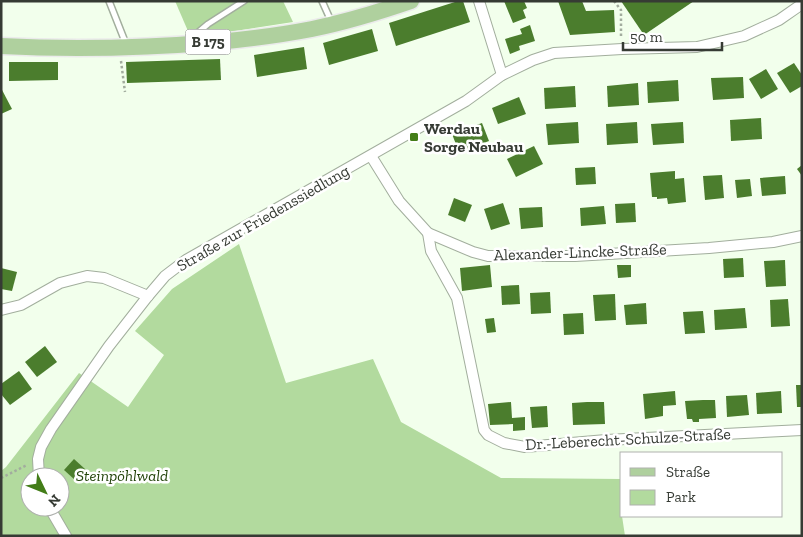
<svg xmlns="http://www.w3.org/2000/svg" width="803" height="537" viewBox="0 0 803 537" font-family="'Zilla Slab',serif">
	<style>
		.green { fill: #b2da9e; fill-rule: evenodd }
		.building { fill: #4b7d2d }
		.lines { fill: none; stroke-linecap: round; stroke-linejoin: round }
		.lane-casing { stroke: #a2ae9d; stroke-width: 8 }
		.street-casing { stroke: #a2ae9d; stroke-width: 12 }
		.primary-casing { stroke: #ebebeb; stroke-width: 19 }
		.path { stroke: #a2ac9e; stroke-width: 2.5; stroke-dasharray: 2.5 2.5; stroke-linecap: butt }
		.lane { stroke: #fff; stroke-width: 5 }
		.street { stroke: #fff; stroke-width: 10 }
		.primary { stroke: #afd09e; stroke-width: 16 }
		.poi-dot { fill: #437d18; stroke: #fff; stroke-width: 2 }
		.labels { text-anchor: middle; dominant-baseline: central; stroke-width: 5; stroke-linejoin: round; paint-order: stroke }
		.shield { fill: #fff; stroke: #727671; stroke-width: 1 }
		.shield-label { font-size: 15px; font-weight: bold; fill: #363b34 }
		.poi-label { font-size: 16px; font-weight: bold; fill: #363b34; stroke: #fff; text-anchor: start }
		.street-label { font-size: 16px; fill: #363b34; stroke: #fff }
		.park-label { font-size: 16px; font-style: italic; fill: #22430a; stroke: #fff }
	</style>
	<rect width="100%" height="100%" fill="#f2ffec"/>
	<g class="green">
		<path d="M 175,1 L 283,1 L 293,22 L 191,38 Z"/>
		<path d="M 239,244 L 286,383 L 373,359 L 401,422 L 501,478 L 622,479 L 622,516 L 625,536 L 1,536 L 1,471 L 6,467 L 79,373 L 128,407 L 164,355 L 135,331 L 172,289 ZM 30,477 L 60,477 L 60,507 L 30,507 Z"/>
	</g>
	<g class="building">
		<path d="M 458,1 L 463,1 L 470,22 L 396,46 L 389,23 Z"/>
		<path d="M 504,1 L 524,1 L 527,8 L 523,10 L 526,18 L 513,23 Z"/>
		<path d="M 558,1 L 582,1 L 586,11 L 614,10 L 615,32 L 570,35 Z"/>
		<path d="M 621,1 L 694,1 L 644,35 Z"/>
		<path d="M 530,25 L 535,41 L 519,46 L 520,50 L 510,54 L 505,39 L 522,34 L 520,29 Z"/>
		<path d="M 372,29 L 378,51 L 329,65 L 323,43 Z"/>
		<path d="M 304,47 L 307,69 L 257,77 L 254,55 Z"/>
		<path d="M 220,59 L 221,80 L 127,83 L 126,62 Z"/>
		<path d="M 9,62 L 58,62 L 58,80 L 9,81 Z"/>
		<path d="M 794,63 L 802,75 L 802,86 L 790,93 L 777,73 Z"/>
		<path d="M 766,69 L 778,89 L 761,99 L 749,79 Z"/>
		<path d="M 743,77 L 744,98 L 713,100 L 711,78 Z"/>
		<path d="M 678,80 L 679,101 L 648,103 L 647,82 Z"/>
		<path d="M 638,83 L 639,105 L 608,107 L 607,86 Z"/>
		<path d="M 575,86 L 576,107 L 545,109 L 544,88 Z"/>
		<path d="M 1,88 L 12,109 L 1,114 Z"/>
		<path d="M 519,97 L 526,114 L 498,124 L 492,108 Z"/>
		<path d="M 761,118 L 762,139 L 731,141 L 730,120 Z"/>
		<path d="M 578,122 L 579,143 L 548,145 L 546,124 Z"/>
		<path d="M 637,122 L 638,143 L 607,145 L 606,124 Z"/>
		<path d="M 683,122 L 684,143 L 653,145 L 651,124 Z"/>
		<path d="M 482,123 L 489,141 L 459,152 L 452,134 Z"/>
		<path d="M 534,146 L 543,164 L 516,177 L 507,159 Z"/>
		<path d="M 802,165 L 802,176 L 797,169 Z"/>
		<path d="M 595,167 L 596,184 L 576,185 L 575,168 Z"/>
		<path d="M 675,171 L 675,179 L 684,178 L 686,202 L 668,204 L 667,198 L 657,199 L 657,197 L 652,197 L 650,173 Z"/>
		<path d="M 722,175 L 724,198 L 705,200 L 703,176 Z"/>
		<path d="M 785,176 L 786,194 L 762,196 L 760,178 Z"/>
		<path d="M 750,179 L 752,196 L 737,198 L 735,180 Z"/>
		<path d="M 454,198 L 472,205 L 465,222 L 448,215 Z"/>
		<path d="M 503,203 L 510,224 L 491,230 L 484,209 Z"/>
		<path d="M 635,203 L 636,222 L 616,223 L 615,204 Z"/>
		<path d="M 604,206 L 606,224 L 581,226 L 580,208 Z"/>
		<path d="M 542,207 L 543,227 L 521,229 L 519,208 Z"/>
		<path d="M 743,258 L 744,277 L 724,278 L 723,259 Z"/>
		<path d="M 785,260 L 786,286 L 766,287 L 764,261 Z"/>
		<path d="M 490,265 L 492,287 L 462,291 L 460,268 Z"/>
		<path d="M 617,265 L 631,265 L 631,277 L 618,278 Z"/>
		<path d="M 1,268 L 17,272 L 12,291 L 1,289 Z"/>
		<path d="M 519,285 L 520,304 L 502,305 L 501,286 Z"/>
		<path d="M 550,292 L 551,313 L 531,314 L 530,293 Z"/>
		<path d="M 615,294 L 616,320 L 595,321 L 593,295 Z"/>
		<path d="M 788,299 L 790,326 L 771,327 L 770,300 Z"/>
		<path d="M 646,303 L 647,324 L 626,325 L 624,305 Z"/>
		<path d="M 745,308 L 747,328 L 715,330 L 714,310 Z"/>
		<path d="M 703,311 L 705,333 L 685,334 L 683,312 Z"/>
		<path d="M 583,313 L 584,334 L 564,335 L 563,314 Z"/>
		<path d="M 494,318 L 496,332 L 487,333 L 485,319 Z"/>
		<path d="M 45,346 L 57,362 L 37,377 L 25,362 Z"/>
		<path d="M 19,371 L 32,389 L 10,405 L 1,394 L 1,384 Z"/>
		<path d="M 796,385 L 802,385 L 802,407 L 797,407 Z"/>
		<path d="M 675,391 L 676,405 L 663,406 L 663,416 L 645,419 L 643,394 Z"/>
		<path d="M 781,391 L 782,413 L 757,414 L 756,393 Z"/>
		<path d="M 747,395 L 749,415 L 727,417 L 726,396 Z"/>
		<path d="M 703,400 L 715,400 L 716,418 L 699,419 L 699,422 L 693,422 L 692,419 L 687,419 L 685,401 Z"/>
		<path d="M 511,402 L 512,418 L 525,417 L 525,430 L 513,431 L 513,424 L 490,425 L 488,404 Z"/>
		<path d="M 587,402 L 604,402 L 605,424 L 573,425 L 572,403 Z"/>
		<path d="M 547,406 L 548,427 L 532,428 L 530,407 Z"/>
		<path d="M 74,459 L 85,469 L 75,480 L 64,470 Z"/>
	</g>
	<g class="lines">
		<g class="lane-casing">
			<g id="lane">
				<path d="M 109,1 L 126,44"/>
				<path d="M 322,1 L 331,21"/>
				<path d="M 189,40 L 208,24 L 244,1"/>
			</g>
		</g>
		<g class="street-casing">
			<g id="street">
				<path d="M 479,1 L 502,75"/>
				<path d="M 371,156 L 399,201 L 428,233 L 473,252 L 488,256 L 575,256 L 709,248 L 773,242 L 802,236"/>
				<path d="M 428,233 L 431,251 L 457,298 L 484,430 L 488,435 L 504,443 L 525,447 L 606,440 L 802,430"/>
				<path d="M 1,310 L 21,305 L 60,283 L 87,276 L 104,278 L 148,296"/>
				<path d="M 39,477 L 38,459 L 41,447 L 51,429 L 109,346 L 148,296 L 165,276 L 186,260 L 466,101 L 502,75 L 533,60 L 554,53 L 622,49 L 697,47 L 744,36 L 779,20 L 802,4"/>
				<path d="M 49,507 L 66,536"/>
			</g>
		</g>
		<g class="primary-casing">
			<path id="primary" d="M 1,46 C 73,50 146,48 218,42 C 249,39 281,35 312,29 C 346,22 379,12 411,1"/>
		</g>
		<g class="path">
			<path d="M 614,1 L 621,10 L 621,37"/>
			<path d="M 121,61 L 125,92"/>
			<path d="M 1,478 L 27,465"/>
		</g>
		<use href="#lane" class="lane"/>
		<use href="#street" class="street"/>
		<use href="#primary" class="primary"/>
	</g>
	<rect class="poi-dot" x="409" y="132" width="10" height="10" rx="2.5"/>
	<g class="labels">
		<rect class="shield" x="185.5" y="29.5" width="45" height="25" rx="4"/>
		<g class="shield-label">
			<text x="208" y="42">B 175</text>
		</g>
		<g class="poi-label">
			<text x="424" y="128">Werdau<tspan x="424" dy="18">Sorge Neubau</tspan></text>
		</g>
		<g class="street-label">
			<text transform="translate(263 218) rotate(-30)">Straße zur Friedenssiedlung</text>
			<text transform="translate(580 252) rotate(-2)">Alexander-Lincke-Straße</text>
			<text transform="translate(628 439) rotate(-3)">Dr.-Leberecht-Schulze-Straße</text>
		</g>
		<g class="park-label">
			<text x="122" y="475">Steinpöhlwald</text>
		</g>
	</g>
	<rect width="803" height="537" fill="none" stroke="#363b34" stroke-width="5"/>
	<rect x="620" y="452" width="162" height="65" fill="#ffffff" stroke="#afb1ae"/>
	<rect x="630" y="468" width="25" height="8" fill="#afd09e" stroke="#afb1ae"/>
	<text x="666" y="477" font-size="15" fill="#363b34">Straße</text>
	<rect x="630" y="490" width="25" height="15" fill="#b2da9e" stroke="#afb1ae"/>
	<text x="666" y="502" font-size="15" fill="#363b34">Park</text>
	<g transform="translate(45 492) rotate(133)"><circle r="24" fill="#ffffff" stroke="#afb1ae"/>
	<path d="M0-4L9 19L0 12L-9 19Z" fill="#437d18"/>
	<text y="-8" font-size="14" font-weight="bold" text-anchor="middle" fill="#363b34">N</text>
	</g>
	<path d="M623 42v8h99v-8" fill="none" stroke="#363b34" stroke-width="2.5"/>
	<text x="630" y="42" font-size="15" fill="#363b34" stroke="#ffffff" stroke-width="4" paint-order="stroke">50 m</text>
</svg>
